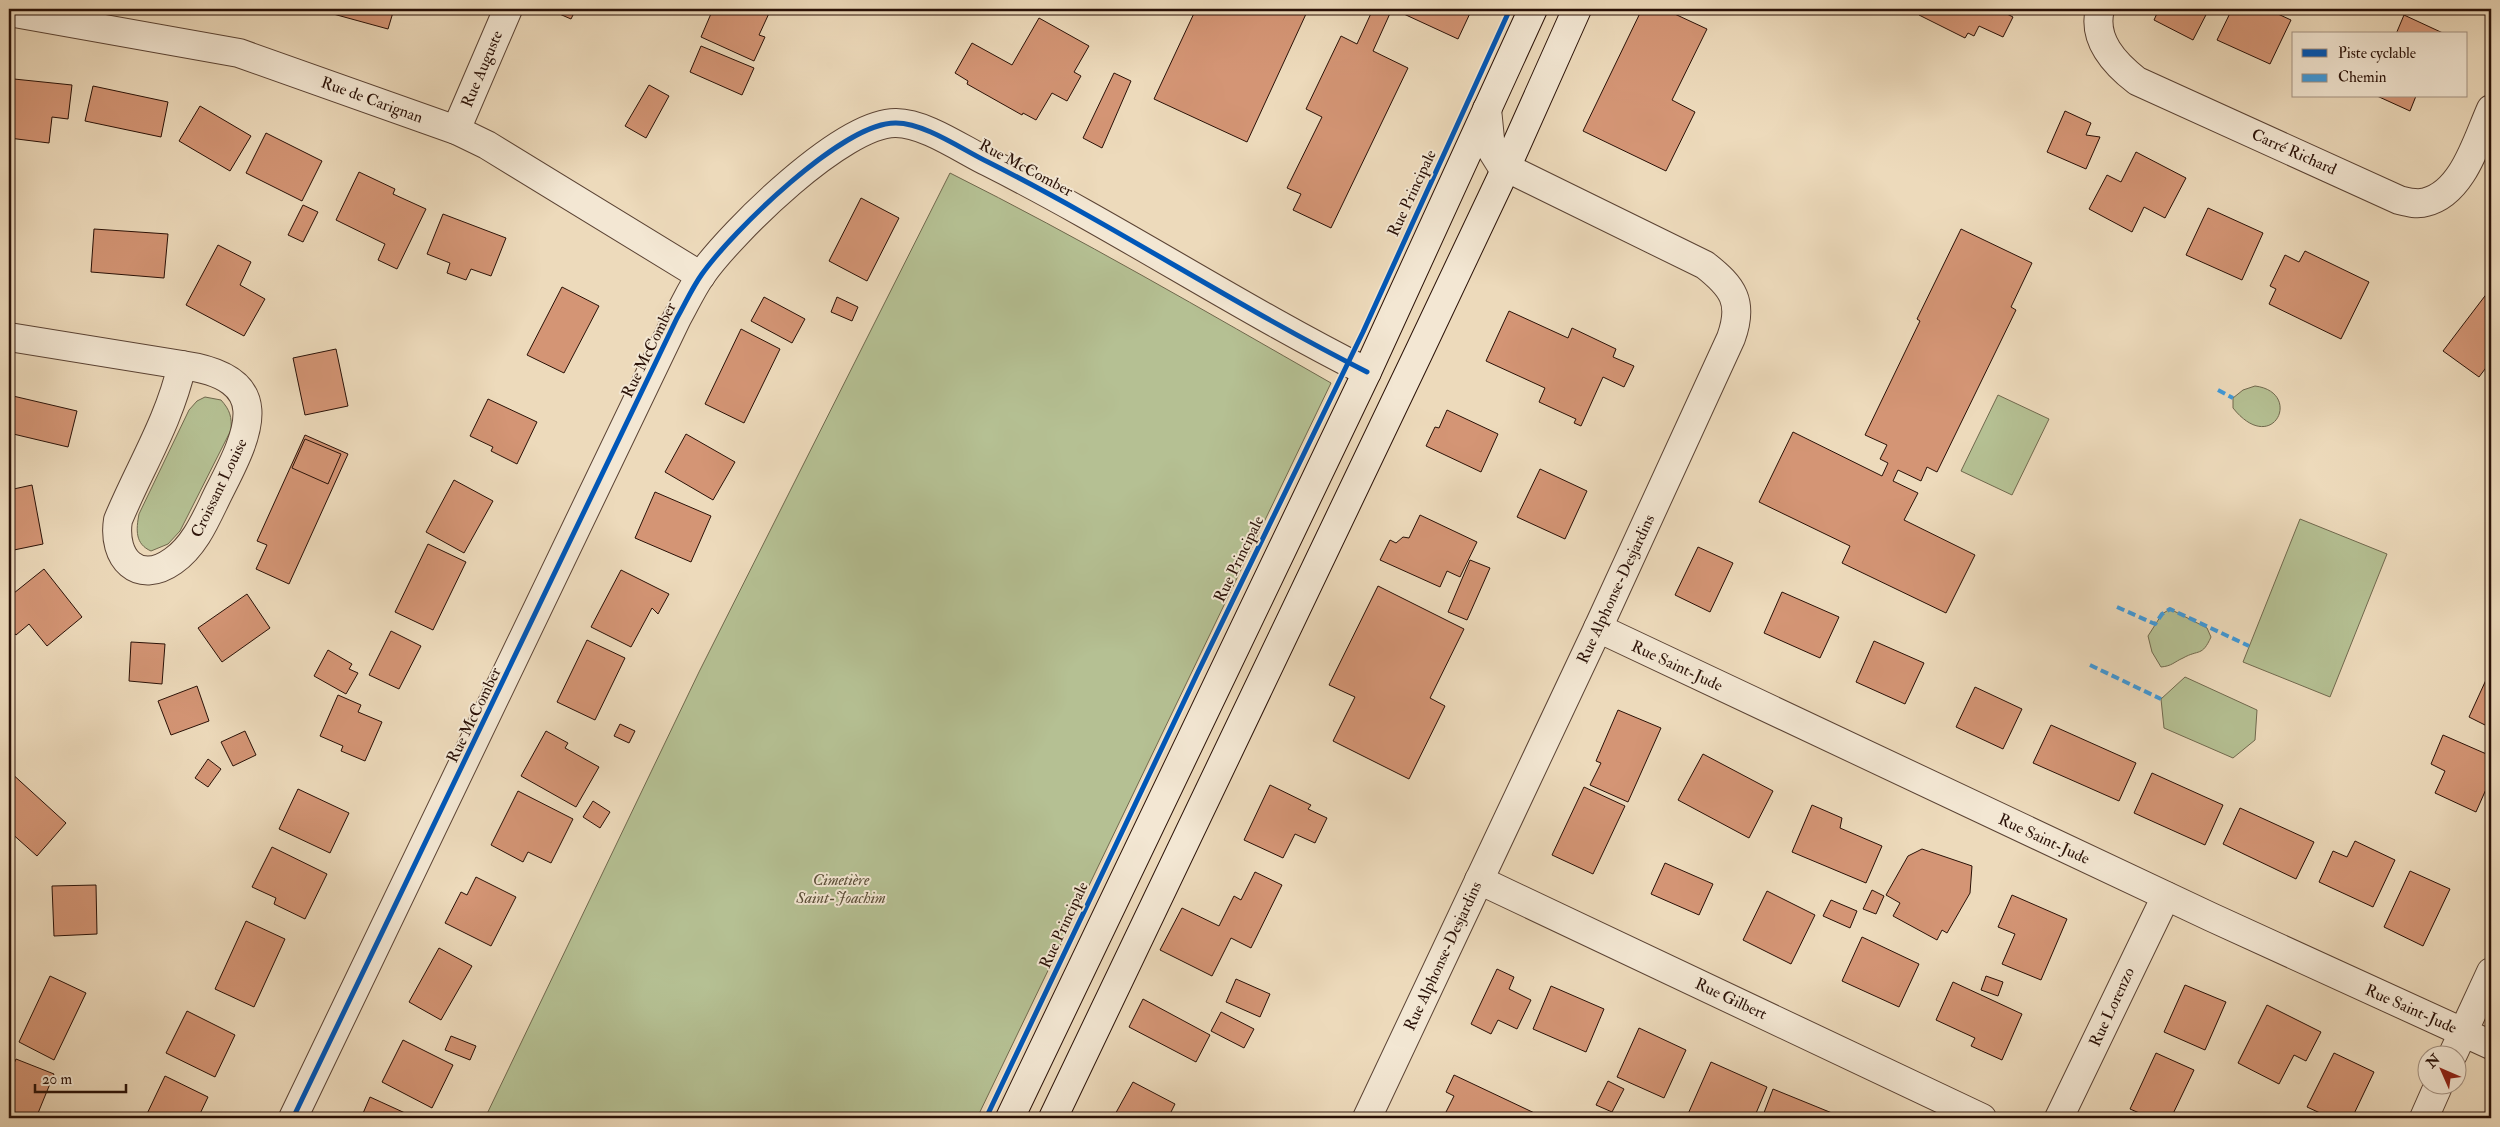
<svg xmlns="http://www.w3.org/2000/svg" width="2500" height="1127" viewBox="0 0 2500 1127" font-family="'IM FELL Double Pica',serif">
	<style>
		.green { fill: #b5c093; stroke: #70684d }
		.building { fill: #d49575; stroke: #2a1107 }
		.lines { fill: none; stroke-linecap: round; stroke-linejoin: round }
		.street-casing { stroke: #5b4334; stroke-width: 30 }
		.secondary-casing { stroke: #2a1107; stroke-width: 30 }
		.street { stroke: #f3e7d3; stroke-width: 28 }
		.secondary { stroke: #f3e7d3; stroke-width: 28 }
		.quiet { stroke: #3d9add; stroke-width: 4; stroke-dasharray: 8 4; stroke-linecap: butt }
		.cycleway-casing { stroke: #f3e7d3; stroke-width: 8 }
		.cycleway { stroke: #0057b8; stroke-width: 5 }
		.labels { text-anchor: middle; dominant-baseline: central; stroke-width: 4; stroke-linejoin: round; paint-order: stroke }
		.street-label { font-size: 16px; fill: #2a1107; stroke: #f3e7d3 }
		.park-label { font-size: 16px; font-style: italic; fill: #5b4e38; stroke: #f3e7d3 }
	</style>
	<rect width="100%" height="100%" fill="#eddabb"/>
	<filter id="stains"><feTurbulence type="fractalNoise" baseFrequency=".004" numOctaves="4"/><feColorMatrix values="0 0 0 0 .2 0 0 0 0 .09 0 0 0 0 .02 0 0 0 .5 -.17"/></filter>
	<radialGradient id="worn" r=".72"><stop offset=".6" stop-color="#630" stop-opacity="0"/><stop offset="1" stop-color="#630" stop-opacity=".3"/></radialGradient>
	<g class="green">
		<path d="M 950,173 C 1080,238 1205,311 1331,383 L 977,1118 L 485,1118 L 699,672 Z"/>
		<path d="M 2255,386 C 2304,392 2273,458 2233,408 L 2233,398 L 2243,390 Z"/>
		<path d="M 1998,395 L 2049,419 L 2012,495 L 1961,471 Z"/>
		<path d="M 205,397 L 221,400 C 230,410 232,417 231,430 L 180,531 L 168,544 L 151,551 C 135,544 136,530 139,514 L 189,410 L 197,401 Z"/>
		<path d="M 2300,519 L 2387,554 L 2330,697 L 2243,662 Z"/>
		<path d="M 2170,609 L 2207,628 L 2211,637 C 2202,657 2199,649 2183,658 C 2174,662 2172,666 2161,667 L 2152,652 L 2148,636 L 2162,614 Z"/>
		<path d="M 2185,677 L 2257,710 L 2255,740 L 2233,758 L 2164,728 L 2161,699 Z"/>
	</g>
	<g class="building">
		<path d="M 327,9 L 394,9 L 388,29 L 326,12 Z"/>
		<path d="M 548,9 L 576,9 L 571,19 Z"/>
		<path d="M 713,9 L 726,9 L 732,11 L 733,9 L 771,9 L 759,35 L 765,37 L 754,61 L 701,37 Z"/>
		<path d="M 1196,9 L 1294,9 L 1306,14 L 1247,142 L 1154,99 Z"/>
		<path d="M 1373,9 L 1392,9 L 1373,51 L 1408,68 L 1331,228 L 1293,210 L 1301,194 L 1287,188 L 1322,117 L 1306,109 L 1341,36 L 1357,44 Z"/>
		<path d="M 1393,9 L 1472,9 L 1458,39 Z"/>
		<path d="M 1642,9 L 1664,9 L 1707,29 L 1672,100 L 1695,112 L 1666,171 L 1583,131 Z"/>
		<path d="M 1922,9 L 1997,9 L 2013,17 L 2003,37 L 1979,26 L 1974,36 L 1968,33 L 1965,38 L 1919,15 Z"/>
		<path d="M 2159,9 L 2209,9 L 2193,40 L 2154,20 Z"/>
		<path d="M 2232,9 L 2267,9 L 2291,20 L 2270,64 L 2217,40 Z"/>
		<path d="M 2404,15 L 2445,34 L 2396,34 Z"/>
		<path d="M 1039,18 L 1089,46 L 1074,72 L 1081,76 L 1067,101 L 1052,93 L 1036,120 L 1023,113 L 1022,115 L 967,84 L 968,81 L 955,73 L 972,43 L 1012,65 Z"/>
		<path d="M 701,46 L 754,68 L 742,95 L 690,72 Z"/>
		<path d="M 1114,73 L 1131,81 L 1102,148 L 1083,138 Z"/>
		<path d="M 14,79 L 72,85 L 68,119 L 52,117 L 49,143 L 9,138 Z"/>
		<path d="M 649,85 L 669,96 L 646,138 L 625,126 Z"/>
		<path d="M 93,86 L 168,102 L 161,137 L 85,121 Z"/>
		<path d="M 2377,96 L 2416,96 L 2410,111 Z"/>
		<path d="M 200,106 L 251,136 L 230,171 L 179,141 Z"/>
		<path d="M 2065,111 L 2091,123 L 2086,135 L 2100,137 L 2086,169 L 2047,152 Z"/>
		<path d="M 266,133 L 322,161 L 302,201 L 246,173 Z"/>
		<path d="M 2136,152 L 2186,178 L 2165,218 L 2144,207 L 2132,232 L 2089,209 L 2107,175 L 2121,182 Z"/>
		<path d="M 359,172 L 395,189 L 393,194 L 426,209 L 397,269 L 378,260 L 385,244 L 336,220 Z"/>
		<path d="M 861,198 L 899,218 L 867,281 L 829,261 Z"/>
		<path d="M 303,205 L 318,212 L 303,242 L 288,235 Z"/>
		<path d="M 2208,208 L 2263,233 L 2242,280 L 2186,255 Z"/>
		<path d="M 443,214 L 506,238 L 491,276 L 471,269 L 466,280 L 447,273 L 450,263 L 427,254 Z"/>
		<path d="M 94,229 L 168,234 L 164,278 L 91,272 Z"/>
		<path d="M 1961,229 L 2032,263 L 2011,307 L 2016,310 L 1937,472 L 1927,467 L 1921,481 L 1898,470 L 1893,481 L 1918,493 L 1904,520 L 1975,555 L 1946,613 L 1842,563 L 1850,546 L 1759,502 L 1793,432 L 1882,476 L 1888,463 L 1880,459 L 1887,445 L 1865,435 L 1920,321 L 1917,319 Z"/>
		<path d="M 218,245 L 251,262 L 240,285 L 265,299 L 244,336 L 186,305 Z"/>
		<path d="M 2305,251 L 2369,282 L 2341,339 L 2269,304 L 2276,289 L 2270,286 L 2285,255 L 2299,262 Z"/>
		<path d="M 562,287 L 599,306 L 564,373 L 527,355 Z"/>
		<path d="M 2491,288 L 2491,361 L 2479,377 L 2443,351 Z"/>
		<path d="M 764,297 L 805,319 L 792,343 L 751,321 Z"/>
		<path d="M 837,297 L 858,307 L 852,321 L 831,312 Z"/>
		<path d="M 1509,311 L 1568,338 L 1572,328 L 1616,349 L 1613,357 L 1634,366 L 1624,387 L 1603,377 L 1581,426 L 1574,423 L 1576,419 L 1539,402 L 1545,388 L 1486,361 Z"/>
		<path d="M 741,329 L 780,349 L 744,423 L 705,404 Z"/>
		<path d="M 336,349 L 348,406 L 305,415 L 293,358 Z"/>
		<path d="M 13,396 L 77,411 L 68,447 L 9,433 L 9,414 Z"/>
		<path d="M 488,399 L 537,422 L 517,464 L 491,451 L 493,447 L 470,436 Z"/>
		<path d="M 1447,410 L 1498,434 L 1481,472 L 1426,446 L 1435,427 L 1439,428 Z"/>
		<path d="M 686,434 L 735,462 L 713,500 L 665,472 Z"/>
		<path d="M 305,435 L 348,454 L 289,584 L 256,569 L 267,545 L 257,541 Z"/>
		<path d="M 305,439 L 341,454 L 328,484 L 292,468 Z"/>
		<path d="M 1540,469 L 1587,491 L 1565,539 L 1517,517 Z"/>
		<path d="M 454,480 L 493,501 L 464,553 L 426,532 Z"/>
		<path d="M 32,485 L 43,544 L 9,551 L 9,490 Z"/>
		<path d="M 655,492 L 711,516 L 691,562 L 635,538 Z"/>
		<path d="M 1420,515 L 1477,542 L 1460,577 L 1447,571 L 1440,587 L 1380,560 L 1390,540 L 1396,543 L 1403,537 L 1409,538 Z"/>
		<path d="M 428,544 L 466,562 L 433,630 L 395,612 Z"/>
		<path d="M 1698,547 L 1733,563 L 1710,612 L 1675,595 Z"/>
		<path d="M 1470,560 L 1490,568 L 1467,620 L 1448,612 Z"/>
		<path d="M 44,569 L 82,617 L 47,646 L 29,624 L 16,635 L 9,627 L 9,597 Z"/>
		<path d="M 621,570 L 669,594 L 658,614 L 652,608 L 631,647 L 591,627 Z"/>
		<path d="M 1378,586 L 1464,629 L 1430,698 L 1445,706 L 1409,779 L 1333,741 L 1355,697 L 1329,685 Z"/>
		<path d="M 1782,592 L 1839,617 L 1820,658 L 1764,633 Z"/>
		<path d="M 247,594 L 270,628 L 222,662 L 198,628 Z"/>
		<path d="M 391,631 L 421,646 L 399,689 L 369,675 Z"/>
		<path d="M 587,640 L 625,658 L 595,720 L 557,702 Z"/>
		<path d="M 1874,641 L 1924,663 L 1905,704 L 1856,682 Z"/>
		<path d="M 131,642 L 165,644 L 162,684 L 129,681 Z"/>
		<path d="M 328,650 L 352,664 L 349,669 L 358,673 L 346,694 L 314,676 Z"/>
		<path d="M 2491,669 L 2491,728 L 2469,717 Z"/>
		<path d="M 197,686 L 209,721 L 171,735 L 158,701 Z"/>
		<path d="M 1975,687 L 2022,709 L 2003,749 L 1956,727 Z"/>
		<path d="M 338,695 L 361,705 L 358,712 L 382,722 L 365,761 L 341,751 L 343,746 L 320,736 Z"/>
		<path d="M 1618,710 L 1661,728 L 1628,802 L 1590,785 L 1601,763 L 1596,761 Z"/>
		<path d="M 620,724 L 635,731 L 629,743 L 614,736 Z"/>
		<path d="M 2051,725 L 2136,763 L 2119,801 L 2033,763 Z"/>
		<path d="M 245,731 L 256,755 L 233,766 L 221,742 Z"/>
		<path d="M 546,731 L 568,743 L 565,748 L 599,767 L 576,807 L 521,776 Z"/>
		<path d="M 2443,735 L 2491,756 L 2491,778 L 2476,812 L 2435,793 L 2445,771 L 2431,764 Z"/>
		<path d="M 1703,754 L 1773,791 L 1749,838 L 1678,800 Z"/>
		<path d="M 208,759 L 221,769 L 208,787 L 195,778 Z"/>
		<path d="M 9,771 L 66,823 L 37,856 L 9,831 Z"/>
		<path d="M 2152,773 L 2223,805 L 2205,845 L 2134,813 Z"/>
		<path d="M 1270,785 L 1311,805 L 1308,809 L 1327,818 L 1315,843 L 1295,834 L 1283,858 L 1244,840 Z"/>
		<path d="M 1584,787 L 1625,806 L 1593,874 L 1552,855 Z"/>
		<path d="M 298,789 L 349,813 L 330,853 L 279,829 Z"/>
		<path d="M 518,791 L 573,819 L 551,863 L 528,852 L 523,862 L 491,845 Z"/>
		<path d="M 593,801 L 610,812 L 600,828 L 583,817 Z"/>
		<path d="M 1812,805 L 1842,818 L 1840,828 L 1882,846 L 1866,883 L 1792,852 Z"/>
		<path d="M 2240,808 L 2314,842 L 2296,879 L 2223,844 Z"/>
		<path d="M 2355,841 L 2395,860 L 2373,907 L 2319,882 L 2333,851 L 2347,857 Z"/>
		<path d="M 272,847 L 327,874 L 305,919 L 274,904 L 276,898 L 252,887 Z"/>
		<path d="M 1922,849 L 1972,866 L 1970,893 L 1947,933 L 1942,930 L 1937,940 L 1893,916 L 1900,903 L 1886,895 L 1908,856 Z"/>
		<path d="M 1665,863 L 1713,884 L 1699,915 L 1651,894 Z"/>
		<path d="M 2410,871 L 2450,889 L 2423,946 L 2384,927 Z"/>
		<path d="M 1255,872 L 1282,885 L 1251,948 L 1231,938 L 1212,976 L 1160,950 L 1182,908 L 1219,926 L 1234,896 L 1241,900 Z"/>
		<path d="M 476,877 L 516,897 L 491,946 L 445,923 L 461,892 L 467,895 Z"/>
		<path d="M 96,885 L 97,934 L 54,936 L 52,886 Z"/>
		<path d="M 1872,890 L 1884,896 L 1876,914 L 1863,909 Z"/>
		<path d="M 1767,891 L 1815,915 L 1791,964 L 1743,940 Z"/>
		<path d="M 2012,895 L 2067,919 L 2041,980 L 2002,964 L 2015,934 L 1998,927 Z"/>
		<path d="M 1831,900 L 1857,911 L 1850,928 L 1823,916 Z"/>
		<path d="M 246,921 L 285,939 L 254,1007 L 215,989 Z"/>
		<path d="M 1862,937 L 1919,964 L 1899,1007 L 1842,981 Z"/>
		<path d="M 439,948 L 472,966 L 441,1020 L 409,1002 Z"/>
		<path d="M 1497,969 L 1514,977 L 1509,989 L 1531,1000 L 1517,1029 L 1498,1020 L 1491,1034 L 1471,1024 Z"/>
		<path d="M 50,976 L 86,993 L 54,1060 L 19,1042 Z"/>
		<path d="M 1986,976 L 2003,982 L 1998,996 L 1981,990 Z"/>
		<path d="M 1236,979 L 1270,994 L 1260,1017 L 1226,1002 Z"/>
		<path d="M 1953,982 L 2022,1014 L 2002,1060 L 1971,1046 L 1975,1038 L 1936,1020 Z"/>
		<path d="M 2185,985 L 2226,1002 L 2205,1050 L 2164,1032 Z"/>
		<path d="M 1551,986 L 1604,1009 L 1586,1052 L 1533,1029 Z"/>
		<path d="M 1143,999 L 1210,1035 L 1196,1062 L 1129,1027 Z"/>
		<path d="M 2267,1005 L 2321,1032 L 2306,1061 L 2294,1055 L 2279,1084 L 2238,1063 Z"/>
		<path d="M 187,1011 L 235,1035 L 215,1077 L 166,1053 Z"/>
		<path d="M 1221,1012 L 1254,1029 L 1244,1048 L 1211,1031 Z"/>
		<path d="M 1639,1028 L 1686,1050 L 1664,1098 L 1617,1077 Z"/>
		<path d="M 451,1036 L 476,1046 L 470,1060 L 445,1050 Z"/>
		<path d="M 403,1040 L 453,1065 L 432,1108 L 382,1082 Z"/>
		<path d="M 2156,1053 L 2194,1070 L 2171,1118 L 2151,1118 L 2130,1109 Z"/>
		<path d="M 2334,1053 L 2374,1072 L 2352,1118 L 2331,1118 L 2307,1107 Z"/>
		<path d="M 16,1059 L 54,1074 L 36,1118 L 9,1118 L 9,1075 Z"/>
		<path d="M 1711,1062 L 1767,1087 L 1754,1118 L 1743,1113 L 1740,1118 L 1697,1118 L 1688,1114 Z"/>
		<path d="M 1454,1075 L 1545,1118 L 1443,1118 L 1454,1096 L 1446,1092 Z"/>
		<path d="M 165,1076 L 208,1097 L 198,1118 L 145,1118 Z"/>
		<path d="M 1608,1081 L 1624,1089 L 1612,1112 L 1596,1105 Z"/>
		<path d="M 1133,1082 L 1175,1104 L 1168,1118 L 1113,1118 Z"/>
		<path d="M 1773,1089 L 1832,1113 L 1830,1118 L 1762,1118 Z"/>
		<path d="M 370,1097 L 416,1118 L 361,1118 Z"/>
	</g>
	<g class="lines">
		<g class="street-casing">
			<g id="street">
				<path d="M 2100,9 C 2092,40 2115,64 2137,81 L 2399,200 C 2407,202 2417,205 2426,202 C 2463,193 2477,140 2491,109"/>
				<path d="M 9,12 L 239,53 L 456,130 L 487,145 L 701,276"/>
				<path d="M 456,130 L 508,9"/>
				<path d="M 9,337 L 182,365"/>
				<path d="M 182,365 C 275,378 251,430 219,492 C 207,516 196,545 173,561 C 138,586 112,558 118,520 C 140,467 169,422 182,365 Z"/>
				<path d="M 1598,628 L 2211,917 L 2491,1045"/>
				<path d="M 1479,880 L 1982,1118"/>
				<path d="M 2453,1054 L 2491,972"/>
				<path d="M 293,1118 L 677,318 C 685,304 692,288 702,274 C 732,232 843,122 896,123 C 925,123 963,150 988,162 C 1117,227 1238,307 1367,372"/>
				<path d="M 1367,1118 L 1598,628 L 1731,338 C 1744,302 1733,287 1705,265 L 1501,165 L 1491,149 L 1487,109"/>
				<path d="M 2059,1118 L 2166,896"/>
				<path d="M 2424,1118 L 2439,1084"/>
			</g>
		</g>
		<g class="secondary-casing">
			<g id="secondary">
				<path d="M 1010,1118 L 1367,372 L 1533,9"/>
				<path d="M 1053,1118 L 1418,354 L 1506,168 L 1577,9"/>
			</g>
		</g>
		<use href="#street" class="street"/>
		<use href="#secondary" class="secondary"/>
		<g class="quiet">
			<path d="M 2218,390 L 2233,398"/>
			<path d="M 2117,607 L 2155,624 L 2162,614 L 2170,609 L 2249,646"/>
			<path d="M 2090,665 L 2161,699"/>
		</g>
		<g class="cycleway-casing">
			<g id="cycleway">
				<path d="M 293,1118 L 677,318 C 685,304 692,288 702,274 C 732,232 843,122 896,123 C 925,123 963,150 988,162 C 1117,227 1238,307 1367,372"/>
				<path d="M 986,1118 L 1198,672 L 1363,332 L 1510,9"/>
			</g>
		</g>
		<use href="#cycleway" class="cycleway"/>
	</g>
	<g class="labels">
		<g class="street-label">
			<text transform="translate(482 69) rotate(-67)">Rue Auguste</text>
			<text transform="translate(372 100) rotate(20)">Rue de Carignan</text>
			<text transform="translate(2294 152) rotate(24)">Carré Richard</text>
			<text transform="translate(1026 168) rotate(28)">Rue McComber</text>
			<text transform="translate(1412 193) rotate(-65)">Rue Principale</text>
			<text transform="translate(649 350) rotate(-64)">Rue McComber</text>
			<text transform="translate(219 488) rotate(-64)">Croissant Louise</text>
			<text transform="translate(1239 559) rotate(-64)">Rue Principale</text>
			<text transform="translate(1616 589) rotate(-65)">Rue Alphonse-Desjardins</text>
			<text transform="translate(1677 666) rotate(25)">Rue Saint-Jude</text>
			<text transform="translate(474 715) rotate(-64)">Rue McComber</text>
			<text transform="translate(2044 839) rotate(25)">Rue Saint-Jude</text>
			<text transform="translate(1064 925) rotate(-65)">Rue Principale</text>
			<text transform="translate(1443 956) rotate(-65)">Rue Alphonse-Desjardins</text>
			<text transform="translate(1731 999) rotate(25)">Rue Gilbert</text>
			<text transform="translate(2112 1007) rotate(-65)">Rue Lorenzo</text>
			<text transform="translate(2411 1009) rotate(24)">Rue Saint-Jude</text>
		</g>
		<g class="park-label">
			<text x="841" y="880">Cimetière<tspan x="841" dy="18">Saint-Joachim</tspan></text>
		</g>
	</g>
	<rect width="2500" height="1127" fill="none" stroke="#eddabb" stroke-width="30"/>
	<rect x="10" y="10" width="2480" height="1107" fill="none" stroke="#2a1107" stroke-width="2.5"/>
	<rect x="15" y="15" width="2470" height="1097" fill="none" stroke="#2a1107"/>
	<rect x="2292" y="32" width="175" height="65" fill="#f3e7d3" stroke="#a39181"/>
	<rect x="2302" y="49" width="25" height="8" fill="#0057b8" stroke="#a39181"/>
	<text x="2338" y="58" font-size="15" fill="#2a1107">Piste cyclable</text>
	<rect x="2302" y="74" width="25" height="8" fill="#3d9add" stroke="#a39181"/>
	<text x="2338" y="82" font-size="15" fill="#2a1107">Chemin</text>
	<g transform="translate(2442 1070) rotate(315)"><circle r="24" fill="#f3e7d3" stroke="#a39181"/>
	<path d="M0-4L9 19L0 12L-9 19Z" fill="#8f2418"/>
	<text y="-8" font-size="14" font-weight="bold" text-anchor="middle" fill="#2a1107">N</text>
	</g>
	<path d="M35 1084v8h91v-8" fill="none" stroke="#2a1107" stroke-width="2.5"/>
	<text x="42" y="1084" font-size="15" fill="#2a1107" stroke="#f3e7d3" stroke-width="4" paint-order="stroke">20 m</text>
	<rect width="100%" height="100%" filter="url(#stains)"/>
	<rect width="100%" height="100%" fill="url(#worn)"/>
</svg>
